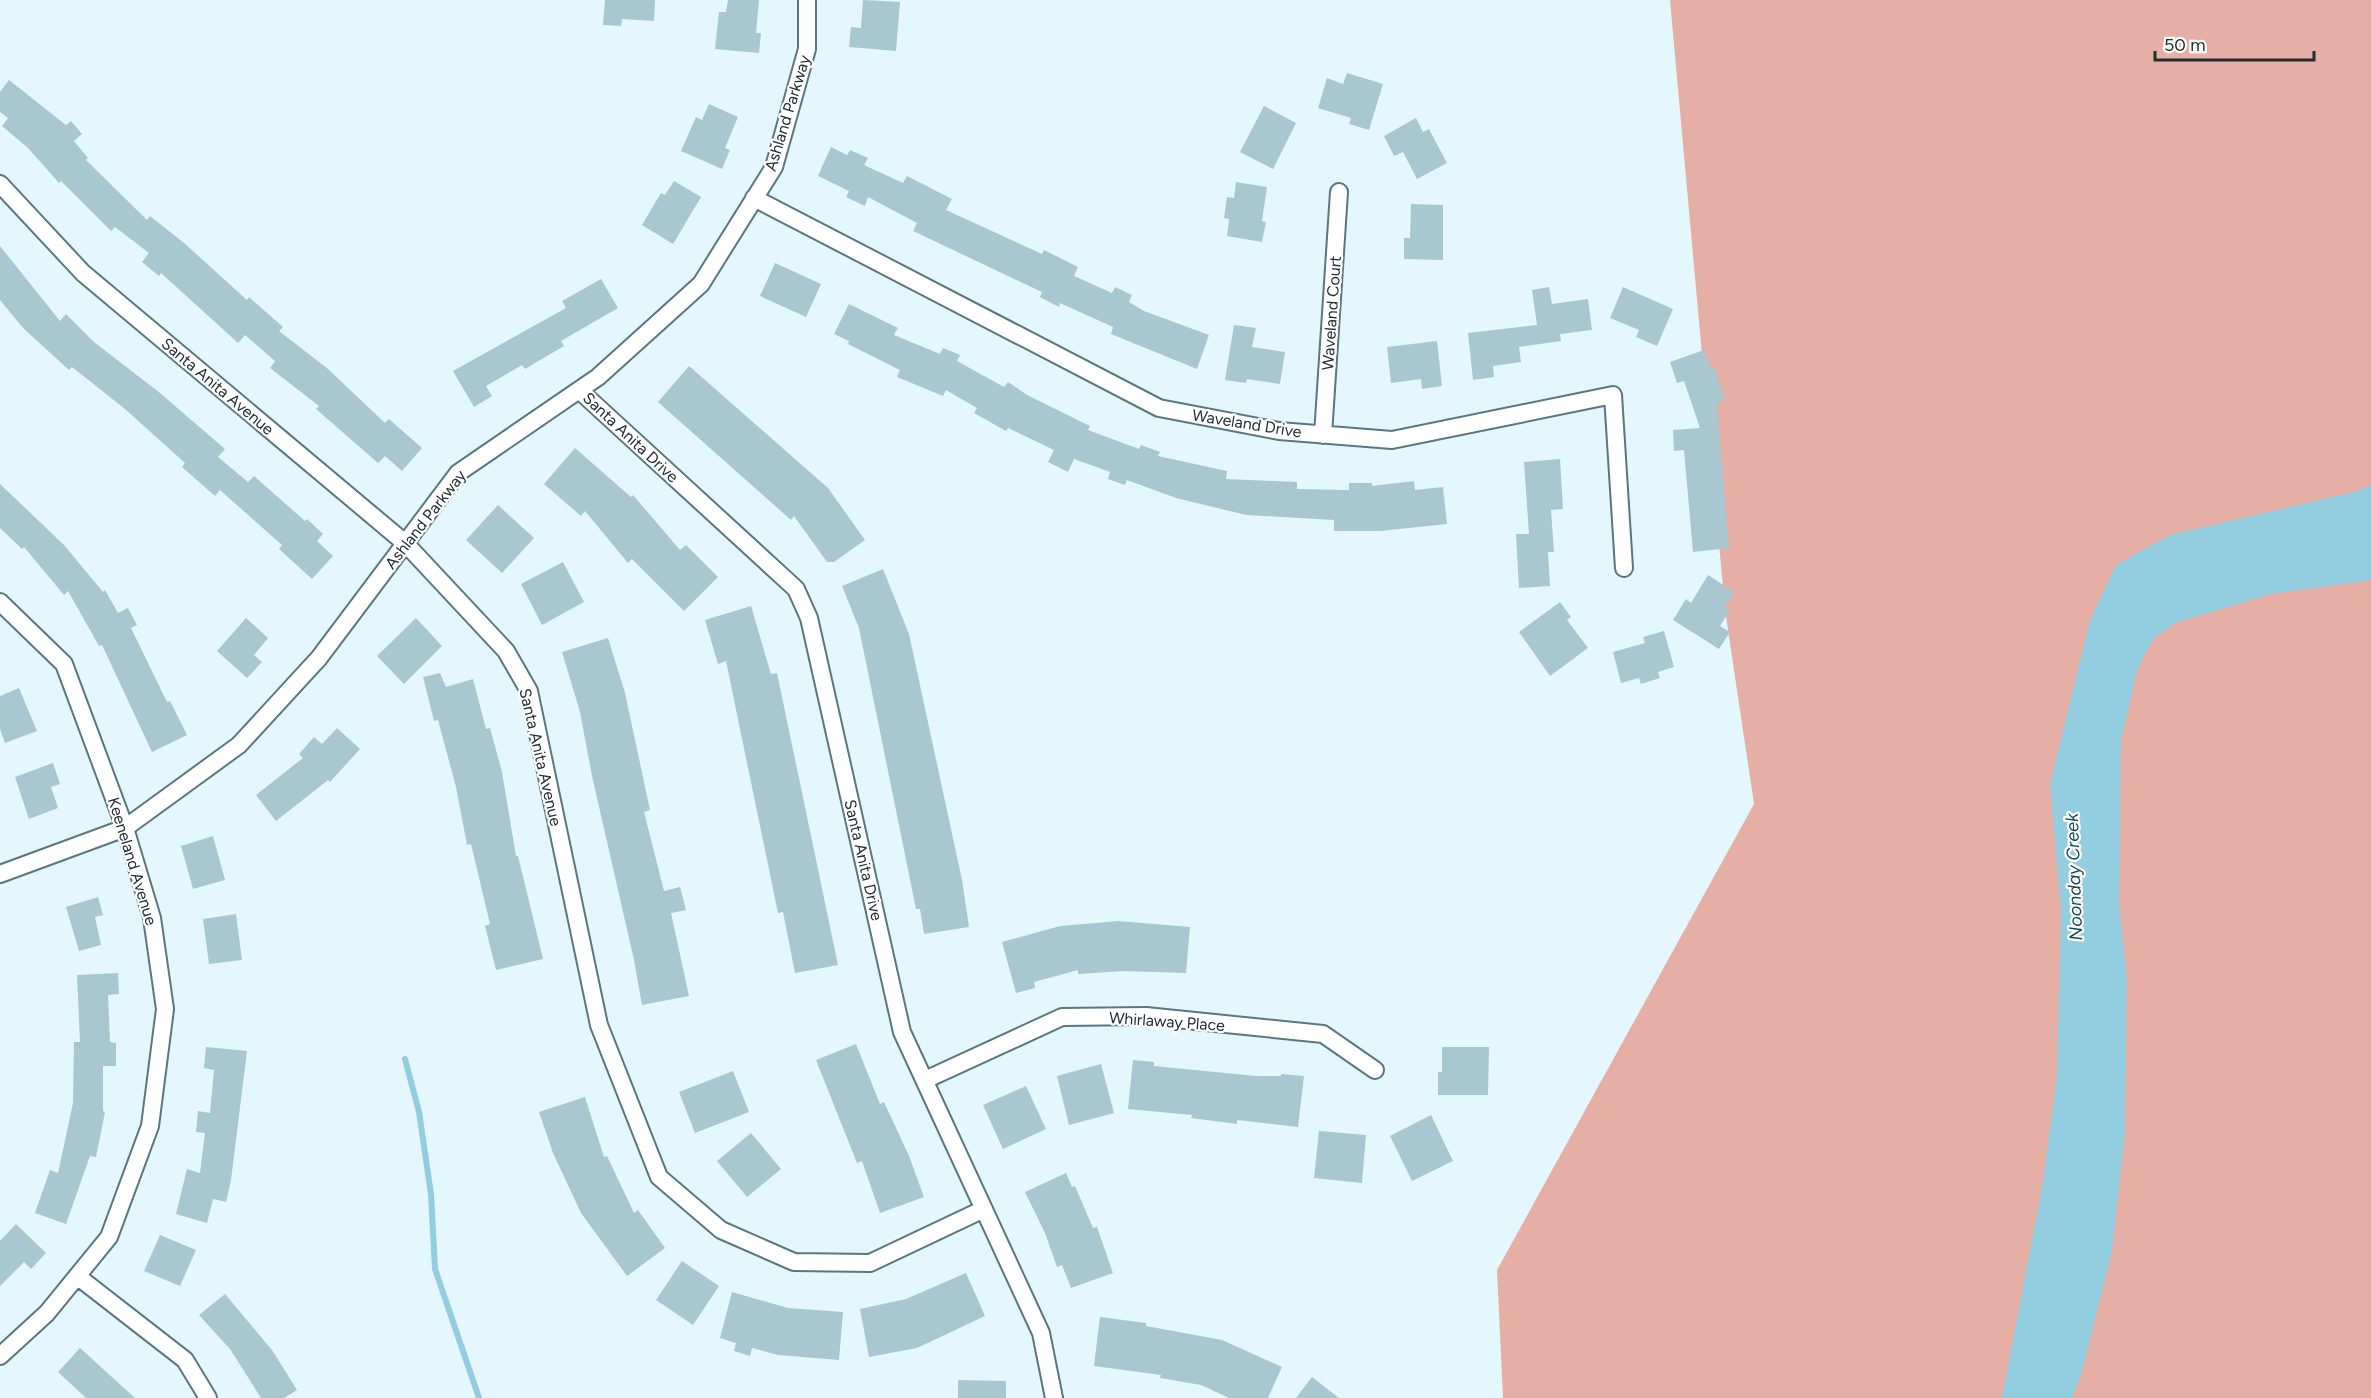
<svg xmlns="http://www.w3.org/2000/svg" width="2371" height="1398" font-family="Figtree,sans-serif">
<rect width="100%" height="100%" fill="#e4f7fe"/>
<path fill="#e5afa6" d="M1670,0h701v1398h-868l-6,-128 257,-466 -29,-194z"/>
<path fill="#93cee0" d="M2371,485v95l-100,14 -96,29 -22,16 -16,31 -16,71 -2,160 8,78 -2,154 -13,118 -31,124 -9,23h-70l41,-216 14,-107 4,-162 -11,-129 40,-164 26,-55 54,-30 188,-44z"/>
<g fill="none" stroke-linecap="round" stroke-linejoin="round">
<path stroke="#93cee0" stroke-width="6" d="M405,1059l14,53 12,82 4,75 44,129"/>
</g>
<path fill="#a8c7d1" d="M605,0h50l-1,21 -32,-2 -1,7 -18,-1z
M728,0h31l-3,33h5l-2,20 -44,-4 4,-37h7z
M863,0l37,2 -4,49 -47,-4 2,-20 10,1z
M1347,73l36,11 -14,46 -20,-6 2,-6 -33,-10 9,-30 16,6z
M9,80l57,45 5,-4 11,13 -8,7 14,17 -2,2 61,60 3,-4 34,27 63,57 2,-3 34,30 -4,4 49,38 57,54 4,-4 33,29 -20,23 -17,-15 -7,7 -62,-54 3,-3 -49,-38 5,-7 -30,-26 -7,8 -77,-70 -2,3 -17,-14 7,-9 -34,-26 -4,4 -50,-50 -2,2 -31,-35 -26,-22 6,-8 -8,-6v-20z
M709,104l29,13 -13,31 5,2 -8,19 -41,-18 15,-34 6,3z
M1264,106l32,17 -23,46 -33,-17z
M1416,118l7,14 6,-3 18,34 -30,16 -14,-27 -9,4 -10,-20z
M831,147l16,8 3,-5 18,8 -4,7 39,18 4,-7 45,23 -6,11 96,44 2,-4 34,17 -4,9 38,17 3,-6 17,8 -3,7 15,9 65,24 -12,34 -86,-35 2,-7 -53,-24 -1,4 -19,-10 2,-5 -129,-61 4,-8 -49,-26 -3,9 -19,-9 3,-6 -31,-15z
M674,181l27,16 -28,47 -31,-19 19,-32 4,2z
M1236,182l31,5 -5,34 4,1 -4,20 -35,-6 2,-17 -5,-1 3,-21 7,1z
M1411,204l32,1v55l-39,-1v-21h6z
M0,246l60,75 6,-7 28,28 66,51 65,56 -7,8 30,25 6,-6 51,45 2,-2 16,15 -6,7 16,15 -21,23 -33,-30 3,-4 -62,-55 -5,6 -33,-29 3,-4 -60,-54 -53,-42 -3,3 -46,-42 -23,-28z
M775,263l46,21 -15,33 -46,-21z
M601,279l17,29 -57,33 3,5 -39,23 -3,-4 -36,21 6,10 -18,11 -21,-36 113,-63 -4,-7z
M1549,287l3,17 36,-5 4,31 -32,4 1,7 -42,6 2,15 -28,4 1,11 -21,3 -5,-47 69,-8 -5,-35z
M1623,287l50,22 -16,37 -21,-9 3,-7 -29,-12z
M849,304l49,24 -4,7 46,19 3,-6 17,7 -3,6 47,26 4,-5 19,13 63,31 -2,4 51,19 2,-4 19,7 -2,4 69,15 -1,8 71,3v7l52,1v-7h23v3l42,-5 1,9 28,-3 4,37 -67,7h-46v-11l-88,-5 -70,-17 -49,-18 -2,5 -17,-6 2,-7 -36,-13 -6,13 -20,-10 6,-12 -46,-22 -2,3 -32,-18 3,-5 -31,-18 -3,6 -46,-19 3,-7 -52,-26 1,-3 -15,-7z
M1234,325l22,3 -4,19 33,5 -5,32 -33,-5 -1,4 -21,-3z
M1437,341l5,45 -20,3 -1,-10 -30,4 -4,-36z
M1704,350l7,17 3,-1 11,34 -8,3 12,145 -36,4 -9,-102 -10,1 -1,-21 27,-2 -16,-47 -7,2 -7,-21z
M689,366l139,122 37,52 -31,22h-7l-33,-46 -3,4 -133,-118z
M575,448l56,49 2,-2 47,55 6,-5 32,32 -34,34 -52,-52 -4,4 -43,-52 -4,5 -37,-32z
M1560,459l3,50 -12,1 3,42h-6l2,34 -31,2 -3,-54h13l-5,-72z
M0,484l64,61 39,47 2,-2 13,23 10,-5 9,17 -6,3 36,74 3,-1 17,34 -35,17 -50,-107 -3,1 -31,-55 -4,4 -40,-48 -2,2 -22,-21z
M498,505l36,33 -32,35 -36,-33z
M563,562l21,40 -42,23 -21,-41z
M883,569l26,65 53,246 7,47 -45,7 -4,-25h-4l-57,-281 -17,-42z
M1708,575l26,17 -9,15 5,3 -10,16 10,6 -11,17 -46,-29 13,-21 5,4z
M1560,602l11,15 -4,3 21,28 -38,28 -31,-44z
M751,606l20,68 6,-1 61,292 -43,8 -12,-61 -5,1 -52,-252 -8,3 -13,-44z
M246,618l22,20 -14,17 8,7 -15,16 -30,-27z
M416,618l26,28 -38,38 -27,-28z
M1664,631l10,36 -16,5 2,6 -19,6 -2,-6 -18,5 -8,-31 32,-9 -2,-6z
M608,638l17,55 25,117 -6,2 20,79 16,-4 6,23 -15,3 18,83 -47,9 -8,-45 -42,-184 -12,-64 -18,-60z
M440,673l6,14 27,-8 13,50 4,-1 12,44 14,84h2l25,103 -47,11 -11,-44 5,-2 -19,-80 -4,1 -11,-58 -18,-67 -4,1 -11,-44z
M19,688l18,43 -32,12 -5,-14v-33z
M337,728l23,21 -30,33 -2,-2 -52,41 -20,-26 47,-37 -4,-4 15,-17 8,7z
M53,763l7,21 -9,3 7,21 -29,11 -14,-42z
M213,836l12,44 -32,9 -12,-43z
M98,897l5,18 -8,2 6,28 -22,6 -13,-44z
M236,914l6,46 -33,4 -6,-45z
M1118,921l72,6 -4,46 -62,-2 -46,3v-4l-44,12 1,6 -19,5 -14,-51 58,-16z
M118,973l1,21 -11,1 2,47 6,1v23h-13v45l2,1 -9,45 -6,-1 -24,68 -31,-11 15,-43 8,3 15,-70 1,-61h6l-3,-67z
M856,1044l24,60 4,-2 25,54 15,41 -44,16 -18,-52 -5,2 -41,-103z
M206,1047l41,4 -16,129 -5,22 -13,-3 -6,24 -31,-9 11,-45 13,4 5,-40 -9,-1 2,-21 12,2 4,-43 -10,-2z
M1442,1047h47l-1,48h-50v-23h4z
M1133,1060l21,2v4l102,10h25v-2l23,2 -6,51 -61,-7v4l-46,-6 1,-3 -64,-6z
M1101,1064l13,49 -45,12 -12,-49z
M733,1071l16,41 -54,21 -16,-41z
M1026,1086l20,43 -43,20 -20,-44z
M585,1097l19,60 3,-1 27,57 4,-3 27,38 -38,28 -46,-63 -28,-60 -14,-41z
M1431,1115l22,46 -41,20 -22,-45z
M1319,1131l47,4 -4,48 -48,-5z
M751,1133l30,36 -34,28 -30,-36z
M1066,1173l6,14 3,-1 18,42 4,-1 16,46 -42,15 -9,-23 -5,2 -12,-34 -20,-41z
M16,1224l30,29 -15,16 -7,-7 -24,24v-45z
M160,1235l36,15 -16,36 -36,-15z
M682,1261l37,25 -26,39 -37,-25z
M966,1273l19,43 -68,32 -48,9 -9,-48 46,-10z
M732,1292l56,16 55,4 -4,48 -61,-5 -26,-7 -2,8 -16,-5 2,-8 -16,-5z
M225,1294l47,56 25,40 -13,8h-23l-31,-49 -31,-34z
M1100,1317l46,6v3l76,14 60,27 -14,31h-39l-28,-13 -41,-7 1,-3 -67,-9z
M80,1348l55,50h-49l-28,-26z
M1312,1377l27,21h-43z
M958,1380l48,1v17h-48z"/>
<g fill="none" stroke-linecap="round" stroke-linejoin="round">
<defs>
<path id="minor" d="M0,184l83,89 322,270 101,108 23,40 70,334 60,152 62,53 73,32 76,1 114,-54
M754,198l405,210 120,23 113,9 221,-45 11,173
M579,390l217,199 13,29 93,414 139,301 13,65
M1323,435l16,-243
M0,602l64,62 61,164 27,90 13,91 -15,117 -41,111 -62,76 -47,43
M0,874l125,-46 114,-83 80,-87 139,-185 140,-96 103,-93 73,-117 33,-118v-49
M925,1080l137,-63 84,-1 177,18 52,36
M77,1276l108,84 23,38"/>
</defs>
<use href="#minor" stroke="#5a7780" stroke-width="20"/>
<use href="#minor" stroke="#fff" stroke-width="16"/>
</g>
<g text-anchor="middle" stroke-width="4.5" stroke-linejoin="round" paint-order="stroke">
<g font-size="16" fill="#222e32" stroke="#fff">
<text transform="translate(787 113) rotate(-73)" y="6">Ashland Parkway</text>
<text transform="translate(1331 313) rotate(-86)" y="6">Waveland Court</text>
<text transform="translate(218 386) rotate(40)" y="6">Santa Anita Avenue</text>
<text transform="translate(1247 423) rotate(9)" y="6">Waveland Drive</text>
<text transform="translate(631 437) rotate(43)" y="6">Santa Anita Drive</text>
<text transform="translate(425 519) rotate(-52)" y="6">Ashland Parkway</text>
<text transform="translate(541 757) rotate(77)" y="6">Santa Anita Avenue</text>
<text transform="translate(864 860) rotate(77)" y="6">Santa Anita Drive</text>
<text transform="translate(133 861) rotate(73)" y="6">Keeneland Avenue</text>
<text transform="translate(1167 1021) rotate(4)" y="6">Whirlaway Place</text>
</g>
<g font-size="18" font-style="italic" fill="#164956" stroke="#fff">
<text transform="translate(2074 877) rotate(-92)" y="6">Noonday Creek</text>
</g>
</g>
<path d="M2155 51v9h159v-9" fill="none" stroke="#222e32" stroke-width="3"/>
<text x="2164" y="51" font-size="18" fill="#222e32" stroke="#ffffff" stroke-width="4.5" paint-order="stroke">50 m</text>
</svg>
